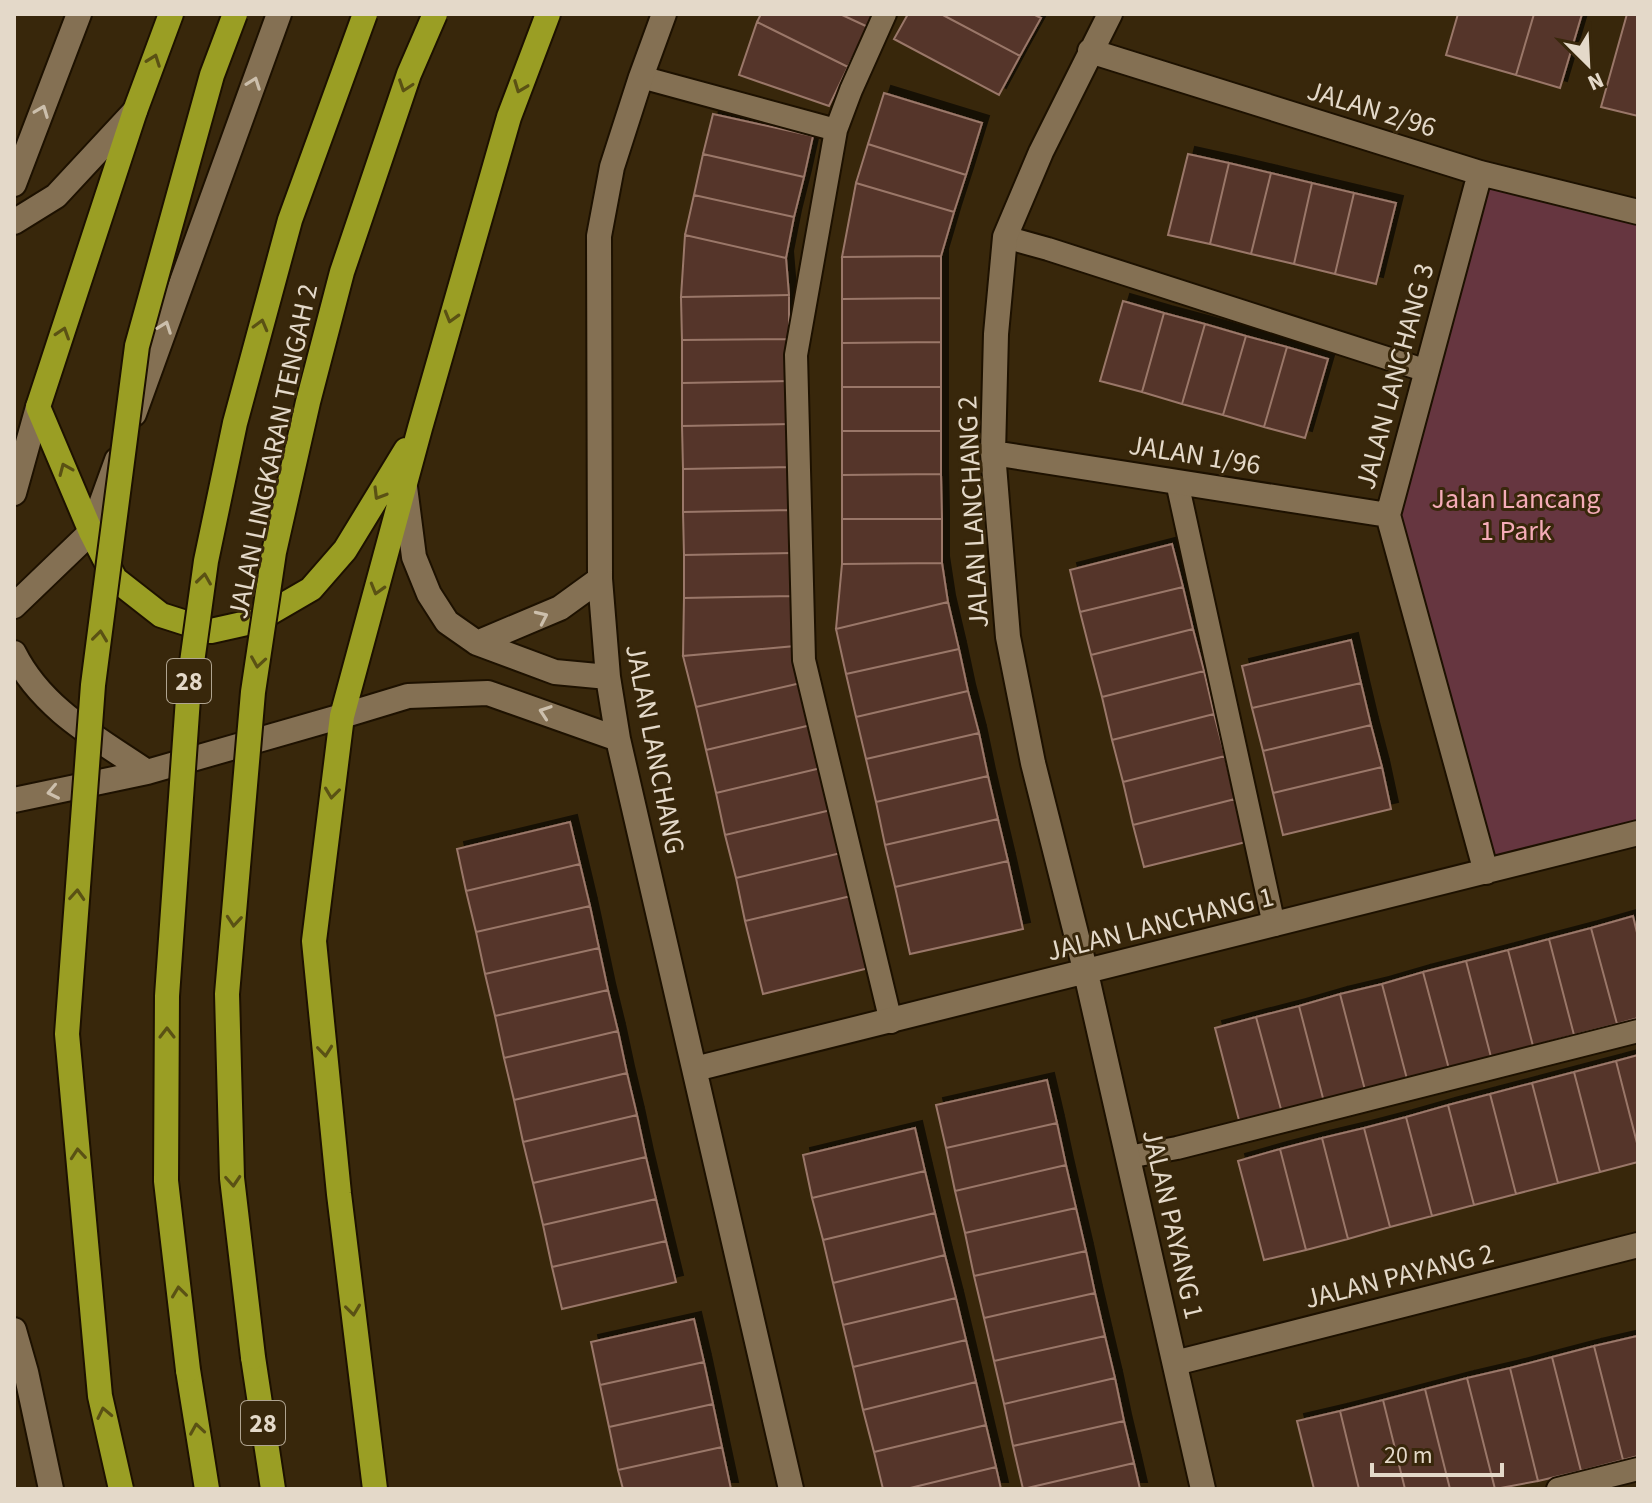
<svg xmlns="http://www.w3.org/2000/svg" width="1652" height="1503" font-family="'Source Sans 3',sans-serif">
<defs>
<filter id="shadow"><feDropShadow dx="7" dy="-7" stdDeviation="0" flood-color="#0009"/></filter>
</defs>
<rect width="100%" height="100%" fill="#38270b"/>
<path fill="#663640" d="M1480,173l158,39v621l-152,39 -98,-357z"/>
<path fill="#543529" stroke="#9a7769" stroke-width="2" filter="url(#shadow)" d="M761,14h79l28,13 -20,40 -91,-45z
M840,14h34l-6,13z
M908,14h33l79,42 -21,39 -105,-56z
M941,14h92l8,4 -21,38z
M1458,14h76l-18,61 -70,-20z
M1534,14h48l-22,74 -44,-13z
M1627,14h11v102l-37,-9z
M757,22l91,45 -19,39 -90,-31z
M884,93l98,30 -16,52 -98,-31z
M713,114l100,22 -9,41 -101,-23z
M868,144l98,31 -12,37 -98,-29z
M703,154l101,23 -10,40 -100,-22z
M1188,154l41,9 -19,81 -42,-9z
M1229,163l42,10 -20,81 -41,-10z
M1271,173l41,10 -18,81 -43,-10z
M856,183l98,29 -13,44 -99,1z
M1312,183l42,10 -19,81 -41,-10z
M1354,193l42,10 -20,81 -41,-10z
M694,195l100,22 -8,41 -101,-23z
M685,235l101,23 3,37 -108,2z
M941,256v42l-99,1v-42z
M789,295v44l-107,1 -1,-43z
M941,298v44l-99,1v-44z
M1123,301l41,12 -22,79 -42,-11z
M1164,313l41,11 -23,80 -40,-12z
M1205,324l41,12 -23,79 -41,-11z
M1246,336l41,11 -23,80 -41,-12z
M789,339l1,42 -108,2v-43z
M941,342v45h-99v-44z
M1287,347l41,12 -23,79 -41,-11z
M790,381l1,43 -109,2v-43z
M842,387h99v44h-99z
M791,424v43l-108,2 -1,-43z
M842,431h99v43l-99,1z
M791,467v43l-108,2v-43z
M941,474l1,45h-100v-44z
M791,510l1,43 -108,2 -1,-43z
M842,519h100v44l-100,1z
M1172,544l11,43 -103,25 -10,-42z
M792,553v43l-108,2v-43z
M942,563l6,39 -112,27 6,-65z
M1183,587l10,42 -102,26 -11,-43z
M792,596l3,50 -112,10 1,-58z
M948,602l11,47 -113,25 -10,-45z
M1193,629l11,42 -102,26 -11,-42z
M1351,640l10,43 -109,25 -10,-42z
M795,646l6,37 -105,24 -13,-51z
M959,649l9,42 -112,26 -10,-43z
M1204,671l10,43 -102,26 -10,-43z
M801,683l10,42 -105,25 -10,-43z
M1361,683l10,42 -108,26 -11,-43z
M968,691l11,42 -113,26 -10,-42z
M1214,714l11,42 -102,26 -11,-42z
M811,725l10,43 -105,25 -10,-43z
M1371,725l11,42 -109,26 -10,-42z
M979,733l9,43 -112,26 -10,-43z
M1225,756l10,43 -102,26 -10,-43z
M1382,767l9,42 -108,26 -10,-42z
M821,768l10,42 -106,25 -9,-42z
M988,776l10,43 -113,26 -9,-43z
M1235,799l11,43 -102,25 -11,-42z
M831,810l10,43 -105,25 -11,-43z
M998,819l10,42 -113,26 -10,-42z
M570,822l10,42 -114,27 -9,-42z
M841,853l10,43 -106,25 -9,-43z
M1008,861l15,68 -113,25 -15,-67z
M580,864l10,42 -114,26 -10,-41z
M851,896l18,72 -106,26 -18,-73z
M590,906l9,42 -114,26 -9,-42z
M1633,916l5,21v81l-21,6 -26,-96z
M1591,928l26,96 -43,11 -25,-96z
M1549,939l25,96 -41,11 -25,-96z
M599,948l9,42 -113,26 -10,-42z
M1508,950l25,96 -42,11 -25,-96z
M1466,961l25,96 -42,12 -26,-97z
M1423,972l26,97 -42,10 -25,-95z
M1382,984l25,95 -42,11 -25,-96z
M608,990l10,41 -114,27 -9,-42z
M1340,994l25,96 -41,12 -25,-96z
M1299,1006l25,96 -42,11 -26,-96z
M1256,1017l26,96 -42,11 -25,-96z
M618,1031l9,42 -113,27 -10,-42z
M1638,1055v92l-22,-86z
M1616,1061l22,86v15l-38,10 -26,-100z
M1574,1072l26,100 -42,11 -26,-100z
M627,1073l10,42 -114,27 -9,-42z
M1047,1080l10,43 -111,25 -10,-43z
M1532,1083l26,100 -42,11 -26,-100z
M1490,1094l26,100 -42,11 -26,-100z
M1448,1105l26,100 -42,11 -26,-99z
M637,1115l9,42 -113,26 -10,-41z
M1406,1117l26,99 -42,11 -26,-99z
M1057,1123l9,42 -111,26 -9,-43z
M915,1128l10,43 -113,27 -9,-43z
M1364,1128l26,99 -42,12 -26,-101z
M1322,1138l26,101 -42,11 -26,-101z
M1280,1149l26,101 -42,10 -26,-99z
M646,1157l10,42 -113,26 -10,-42z
M1066,1165l10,43 -111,25 -10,-42z
M925,1171l10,42 -112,27 -11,-42z
M656,1199l10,42 -114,26 -9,-42z
M1076,1208l10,43 -112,25 -9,-43z
M935,1213l10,42 -112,28 -10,-43z
M666,1241l10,41 -114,27 -10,-42z
M1086,1251l9,42 -111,25 -10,-42z
M945,1255l11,43 -113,27 -10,-42z
M1095,1293l10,43 -111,25 -10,-43z
M956,1298l10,42 -113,27 -10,-42z
M694,1319l10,43 -104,23 -9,-43z
M1105,1336l10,42 -111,26 -10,-43z
M1637,1336l1,120 -15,4 -29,-114z
M966,1340l10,42 -113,28 -10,-43z
M1594,1346l29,114 -42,11 -29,-114z
M1552,1357l29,114 -43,10 -28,-113z
M704,1362l9,42 -104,23 -9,-42z
M1510,1368l28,113 -43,8 -28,-111z
M1115,1378l9,43 -111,25 -9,-42z
M1467,1378l28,111h-45l-25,-100z
M976,1382l10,43 -112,27 -11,-42z
M1425,1389l25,100h-45l-22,-89z
M1383,1400l22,89h-46l-19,-78z
M713,1404l9,43 -104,23 -9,-43z
M1340,1411l19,78h-45l-17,-68z
M1124,1421l10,42 -111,26 -10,-43z
M986,1425l10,42 -90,22h-23l-9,-37z
M722,1447l9,42h-108l-5,-19z
M1134,1463l6,26h-117z
M996,1467l5,22h-95z"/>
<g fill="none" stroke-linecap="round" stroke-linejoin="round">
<defs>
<path id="lane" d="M885,14l-34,76 -15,40 -40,225 8,305 87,362
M641,77l195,53
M1005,237l43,12 379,122
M1177,482l97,443
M1128,1157l49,-9 461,-117
M1558,1489l80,-20"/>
<path id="street" d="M664,14l-23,63 -29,90 -13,69 1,343 8,98 10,62 173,750
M1110,14l-69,138 -36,85 -9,97 -3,119 15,184 25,126 53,210 117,516
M1090,51l390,122 158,39
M1480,173l-92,342 98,357
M14,184l65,-170
M14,222l42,-26 79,-85
M993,453l395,62
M405,487l9,70 15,37 18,28 30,21 78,29 53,5
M477,643l83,-35 40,-29
M342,716l66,-20 80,-3 130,46
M695,1069l943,-236
M14,1330l12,42 25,117
M1175,1363l463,-118"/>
<path id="secondary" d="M134,414l145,-400
M14,493l24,-86
M14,606l77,-74 26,-72
M14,653c28,56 83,85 133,119
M14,800l133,-28 195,-56"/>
<path id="highway" d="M171,14l-36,97 -97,296 53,125 24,47 46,36 50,16 45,-10 55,-32 34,-39 61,-100
M253,1357l20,132
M188,1370l19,119
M375,1489l-36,-295 -25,-253 28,-225 78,-288 89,-311 39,-103"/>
</defs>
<use href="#lane" stroke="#1d1100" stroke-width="26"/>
<use href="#street" stroke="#1d1100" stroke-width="28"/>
<use href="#secondary" stroke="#1d1100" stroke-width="28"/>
<use href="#highway" stroke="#1d1100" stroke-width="28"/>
<use href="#lane" stroke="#847053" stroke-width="22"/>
<use href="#street" stroke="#847053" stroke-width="24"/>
<use href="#secondary" stroke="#847053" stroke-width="24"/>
<use href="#highway" stroke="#9a9e24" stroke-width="24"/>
<defs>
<path id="highway-bridge" d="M253,1357l-21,-179 -5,-184 26,-302 21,-140 34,-150 34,-130 67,-198 26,-60
M188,1370l-22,-189 1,-185 22,-312 17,-123 29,-138 55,-203 75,-206
M121,1489l-21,-93 -33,-362 26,-349 44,-339 75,-271 23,-61"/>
</defs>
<use href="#highway-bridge" stroke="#1d1100" stroke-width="28" stroke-linecap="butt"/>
<use href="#highway-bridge" stroke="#9a9e24" stroke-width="24"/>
</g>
<defs><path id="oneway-chevron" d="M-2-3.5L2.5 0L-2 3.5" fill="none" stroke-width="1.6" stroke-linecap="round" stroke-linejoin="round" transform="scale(2)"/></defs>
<g stroke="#5a5114">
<use href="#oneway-chevron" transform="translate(154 60) rotate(-70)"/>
<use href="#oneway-chevron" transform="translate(405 86) rotate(109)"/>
<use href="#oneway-chevron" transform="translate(520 87) rotate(111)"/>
<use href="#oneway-chevron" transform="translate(451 317) rotate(106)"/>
<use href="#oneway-chevron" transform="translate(261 325) rotate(-75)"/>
<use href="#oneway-chevron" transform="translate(63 333) rotate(-72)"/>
<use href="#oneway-chevron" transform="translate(65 469) rotate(-113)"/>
<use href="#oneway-chevron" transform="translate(379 494) rotate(121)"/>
<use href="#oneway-chevron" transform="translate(204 579) rotate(-82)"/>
<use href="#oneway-chevron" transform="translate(377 589) rotate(106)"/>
<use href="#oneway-chevron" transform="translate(100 636) rotate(-83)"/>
<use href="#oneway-chevron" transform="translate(258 662) rotate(99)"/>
<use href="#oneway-chevron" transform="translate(332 793) rotate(97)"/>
<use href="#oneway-chevron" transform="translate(77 895) rotate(-86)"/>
<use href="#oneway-chevron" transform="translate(234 921) rotate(95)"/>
<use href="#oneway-chevron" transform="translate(167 1033) rotate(-90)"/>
<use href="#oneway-chevron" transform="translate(325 1051) rotate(84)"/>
<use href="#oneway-chevron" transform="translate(78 1154) rotate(-95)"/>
<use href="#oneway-chevron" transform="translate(233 1181) rotate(86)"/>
<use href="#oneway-chevron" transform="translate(179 1292) rotate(-97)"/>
<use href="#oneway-chevron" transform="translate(353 1310) rotate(83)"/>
<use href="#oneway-chevron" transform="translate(104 1413) rotate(-102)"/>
<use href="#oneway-chevron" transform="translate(197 1429) rotate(-99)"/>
</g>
<g stroke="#ccbfac">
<use href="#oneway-chevron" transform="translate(254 83) rotate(-70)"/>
<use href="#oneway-chevron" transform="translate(42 111) rotate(-69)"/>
<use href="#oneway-chevron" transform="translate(165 327) rotate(-70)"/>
<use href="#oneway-chevron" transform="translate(542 617) rotate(-25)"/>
<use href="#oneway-chevron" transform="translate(545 712) rotate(-161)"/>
<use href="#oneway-chevron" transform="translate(53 792) rotate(168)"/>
</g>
<g text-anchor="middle" stroke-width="6" stroke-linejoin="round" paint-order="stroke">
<g fill="#38270b" stroke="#b0a490" stroke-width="2">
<rect x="167" y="659" width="44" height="44" rx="6"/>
<rect x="241" y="1401" width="44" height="44" rx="6"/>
</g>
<g font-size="26" font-weight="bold" fill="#e4d9c9">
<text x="189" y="690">28</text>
<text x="263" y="1432">28</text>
</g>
<g font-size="28" fill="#e4d9c9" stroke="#38270b">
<text transform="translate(1372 108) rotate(17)" y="10">JALAN 2/96</text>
<text transform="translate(1394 376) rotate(-75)" y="10">JALAN LANCHANG 3</text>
<text transform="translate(272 451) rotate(-78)" y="10">JALAN LINGKARAN TENGAH 2</text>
<text transform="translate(1195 454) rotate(9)" y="10">JALAN 1/96</text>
<text transform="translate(972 512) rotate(-93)" y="10">JALAN LANCHANG 2</text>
<text transform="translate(656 749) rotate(79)" y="10">JALAN LANCHANG</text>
<text transform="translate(1160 923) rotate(-14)" y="10">JALAN LANCHANG 1</text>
<text transform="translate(1174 1224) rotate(77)" y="10">JALAN PAYANG 1</text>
<text transform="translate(1399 1275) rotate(-14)" y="10">JALAN PAYANG 2</text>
</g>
<g font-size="28" fill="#f5acb8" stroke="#38270b">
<text x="1516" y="508">Jalan Lancang<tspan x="1516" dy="32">1 Park</tspan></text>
</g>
</g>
<rect width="1652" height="1503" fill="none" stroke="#e4d9c9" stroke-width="32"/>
<g transform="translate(1588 64) rotate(156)" stroke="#38270b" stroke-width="6" paint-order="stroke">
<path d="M0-6L14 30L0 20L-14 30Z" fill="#e4d9c9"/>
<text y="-12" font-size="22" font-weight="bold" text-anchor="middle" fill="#e4d9c9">N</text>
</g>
<path d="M1372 1463v12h130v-12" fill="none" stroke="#e4d9c9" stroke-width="4"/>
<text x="1384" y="1463" font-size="24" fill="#e4d9c9" stroke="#38270b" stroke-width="6" paint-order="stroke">20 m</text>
</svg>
